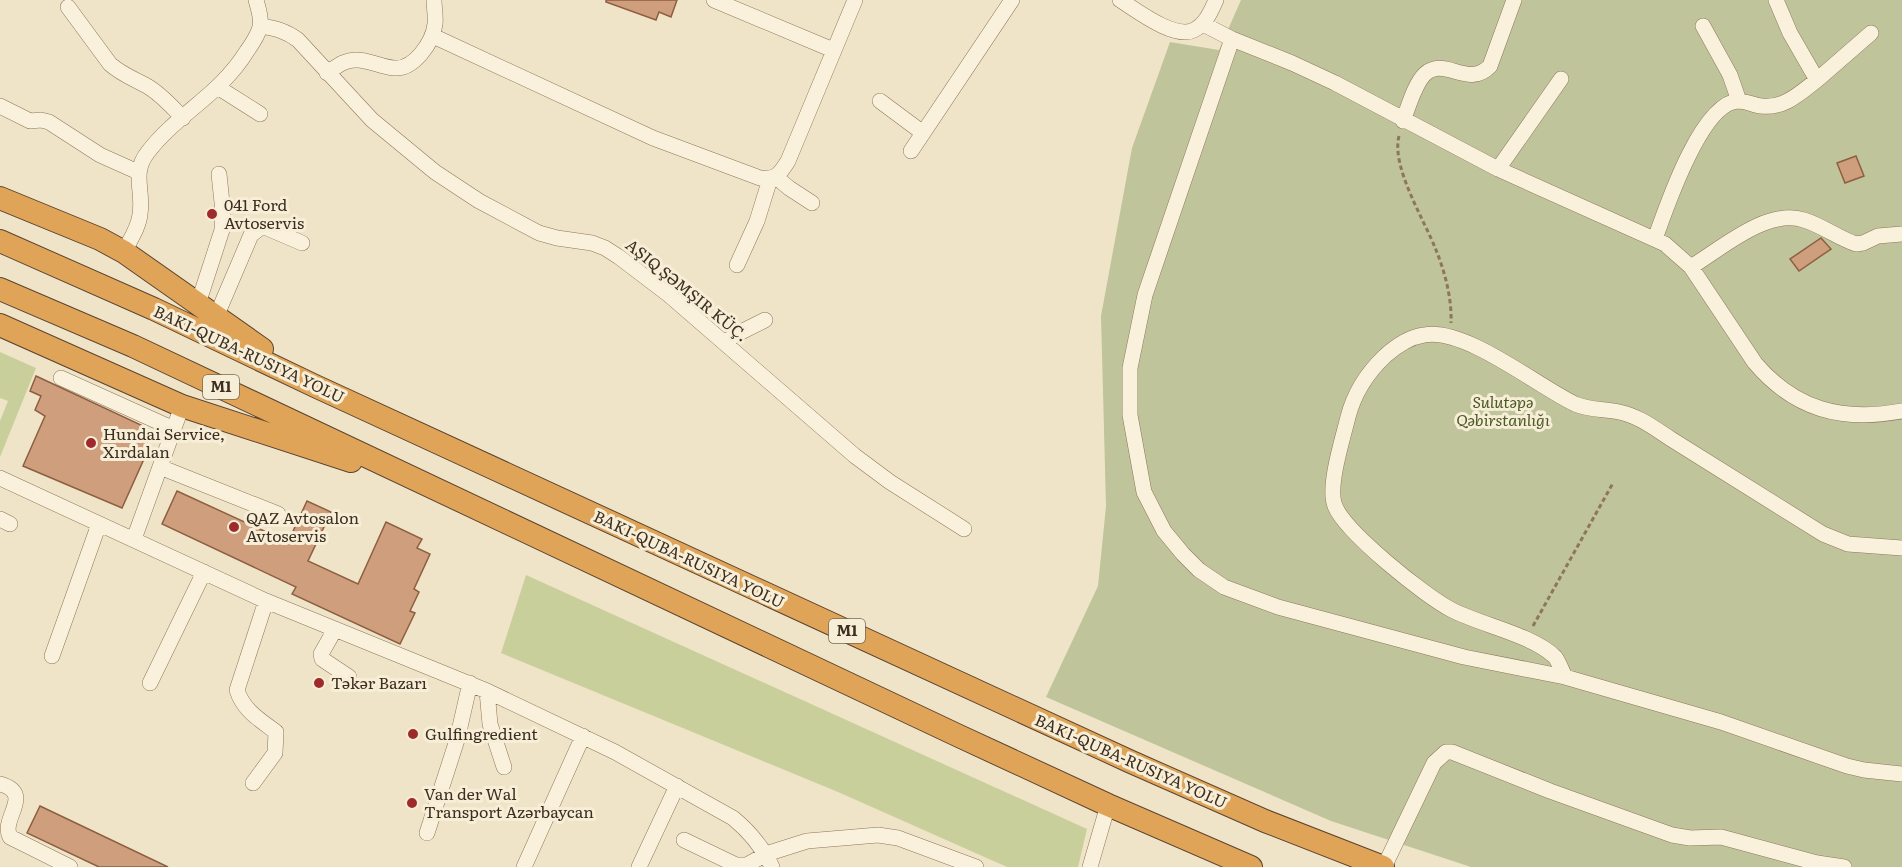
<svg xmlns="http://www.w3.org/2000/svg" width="1902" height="867" font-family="Literata,serif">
<rect width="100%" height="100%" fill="#f0e4c8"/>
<path fill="#c9cf9b" d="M0,352l36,16 -36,89v-36l8,-20 -8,-3z
M526,575l561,254 -9,38h-71l-169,-75 -337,-139z"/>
<path fill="#bfc49a" d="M1241,0h661v867h-431l-140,-46 -285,-124 52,-111 8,-80 -5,-190 31,-168 38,-106 49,8z"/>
<path fill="#cf9f7d" stroke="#8d5f41" stroke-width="1.5" d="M606,0h71l-6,17 -12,-5 -3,8 -50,-18z
M1856,156l8,20 -19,7 -8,-20z
M1821,238l10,11 -32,22 -9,-12z
M36,376l105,49 6,11 1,14 -26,58 -99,-42 22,-50 -10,-6 6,-14 -11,-5z
M177,491l111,51 19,-41 24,11 -23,49 50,23 28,-62 36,17 -5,9 13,6 -16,35 5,3 -9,19 5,2 -15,31 -108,-50 4,-7 -134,-63z
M40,806l128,61h-69l-72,-34z"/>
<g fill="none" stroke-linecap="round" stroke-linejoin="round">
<defs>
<path id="minor" d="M714,0l119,50
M1120,0c16,10 55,40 74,30 12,-6 17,-19 22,-30
M68,7l42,57c11,10 24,15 37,22 14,8 25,21 36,32
M1203,24l29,15 60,24 43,20 163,86 167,75 26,23 64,96c40,47 87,59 147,48
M260,26c15,2 26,5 38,14l74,80 63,52 44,29 60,32 18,5 35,5 13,5 14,9 50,38 186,161 35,26 74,47
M1703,26l27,49 9,26
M433,36l220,102 107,40c16,2 20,-4 28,-17l67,-161
M1232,39l-87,256 -15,73v47l14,77 20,39 19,23 16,16 25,17 54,20 186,50 101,20 156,45 126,44 17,4 38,4
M327,73c9,-6 18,-14 30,-13 12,0 24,7 37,8 20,2 39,-26 41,-44 1,-8 -1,-16 -1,-24
M1817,80l54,-47
M219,88l41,26
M880,101l43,32
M0,106l30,15 11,-1 8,2 51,33 38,17
M1403,121c5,-13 12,-38 22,-47 20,-18 43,15 65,-8l24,-66
M911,151l101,-151
M1498,169l63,-90
M776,177l13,11 23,15
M1655,239c11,-31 46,-136 83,-138 7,0 16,4 23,5 23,3 39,-13 56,-26l-27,-47 -14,-33
M124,252c6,-12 15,-25 16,-38 4,-23 -9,-41 8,-62 29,-38 72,-57 99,-101 5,-7 11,-16 13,-24 2,-9 -2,-19 -4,-27
M737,265l20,-44 13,-42
M1691,267c31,-19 76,-59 113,-47 19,6 34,18 52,24l7,-1 15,-7 24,-2
M198,304l24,-74 1,-18 -4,-38
M216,317l35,-82 9,-7h7l35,15
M725,343l10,-8 30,-15
M61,378l113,51
M160,467l118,47
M0,478l266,123 221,90 128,61 118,66c17,14 30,30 39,49
M0,519l10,5
M134,539l48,-133
M334,631l-13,23 1,5 27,18
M52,656l47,-132
M1565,677c-3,-6 -6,-15 -10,-20 -22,-22 -74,-32 -103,-47 -26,-13 -107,-78 -117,-104 -8,-19 8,-68 13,-89 6,-23 20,-45 37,-61 10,-9 25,-19 39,-21 41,-8 113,51 151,69 14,6 29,5 44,8 20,4 35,16 52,27l152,95 25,10 54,4
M150,683l54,-111
M487,691l3,33 14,43
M253,783l22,-30 1,-21c-16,-12 -33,-22 -39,-42l29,-89
M0,784c35,10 0,34 10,53l60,30
M427,833l30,-93 13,-57
M684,840l52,25h11l19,-11 41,-13 71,-6 20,3 78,29
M524,867l59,-131
M639,867l38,-81
M1090,867l18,-62
M1384,867l50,-104 12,-11h6l98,39 122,44 18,3 31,-1 96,26 27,4"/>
<path id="highway" d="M0,198l100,41 24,13 138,97
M0,241l154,68 161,77 814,375 136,60 118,46
M0,289l133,57 826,390 149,69 143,62
M0,325l182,81 169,55"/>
</defs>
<use href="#minor" stroke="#8d765c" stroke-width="16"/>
<use href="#highway" stroke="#5b4430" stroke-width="24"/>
<path stroke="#8d765c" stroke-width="3" stroke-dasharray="4.5 3" stroke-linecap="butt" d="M1399,136c-8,31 25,83 37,114 9,22 16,49 15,73
M1533,626l80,-143"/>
<use href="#minor" stroke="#faf1dc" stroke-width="15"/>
<use href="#highway" stroke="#e0a458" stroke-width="22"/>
</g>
<g fill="#9e2a2b" stroke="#f7eed8" stroke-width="2">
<circle cx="212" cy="214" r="6"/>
<circle cx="91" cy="443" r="6"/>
<circle cx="234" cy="527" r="6"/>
<circle cx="319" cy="683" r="6"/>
<circle cx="413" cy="734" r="6"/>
<circle cx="412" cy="803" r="6"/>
</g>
<g text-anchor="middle" stroke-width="6" stroke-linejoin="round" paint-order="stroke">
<g fill="#f7eed8" stroke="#756857" stroke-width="1.5">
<rect x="203" y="375" width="36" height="24" rx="4.5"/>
<rect x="829" y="619" width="36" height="24" rx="4.5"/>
</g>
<g font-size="15" font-weight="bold" fill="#3d2e20">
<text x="221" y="392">M1</text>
<text x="847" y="636">M1</text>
</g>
<g font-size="16" fill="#3d2e20" stroke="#f7eed8" text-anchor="start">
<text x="224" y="211">041 Ford<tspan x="224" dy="18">Avtoservis</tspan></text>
<text x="103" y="440">Hundai Service,<tspan x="103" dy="18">Xırdalan</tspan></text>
<text x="246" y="524">QAZ Avtosalon<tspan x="246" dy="18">Avtoservis</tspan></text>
<text x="331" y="689">Təkər Bazarı</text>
<text x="425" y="740">Gulfingredient</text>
<text x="424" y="800">Van der Wal<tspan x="424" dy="18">Transport Azərbaycan</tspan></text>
</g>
<g font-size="16" fill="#3d2e20" stroke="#f7eed8">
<text transform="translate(687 290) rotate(39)" y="6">AŞIQ ŞƏMŞIR KÜÇ.</text>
<text transform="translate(249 354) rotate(25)" y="6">BAKI-QUBA-RUSIYA YOLU</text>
<text transform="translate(689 559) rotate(25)" y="6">BAKI-QUBA-RUSIYA YOLU</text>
<text transform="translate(1131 761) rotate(24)" y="6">BAKI-QUBA-RUSIYA YOLU</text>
</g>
<g font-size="16" font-style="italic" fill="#4d5a26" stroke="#f7eed8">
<text x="1503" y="408">Sulutəpə<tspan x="1503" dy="18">Qəbirstanlığı</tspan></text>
</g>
</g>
</svg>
